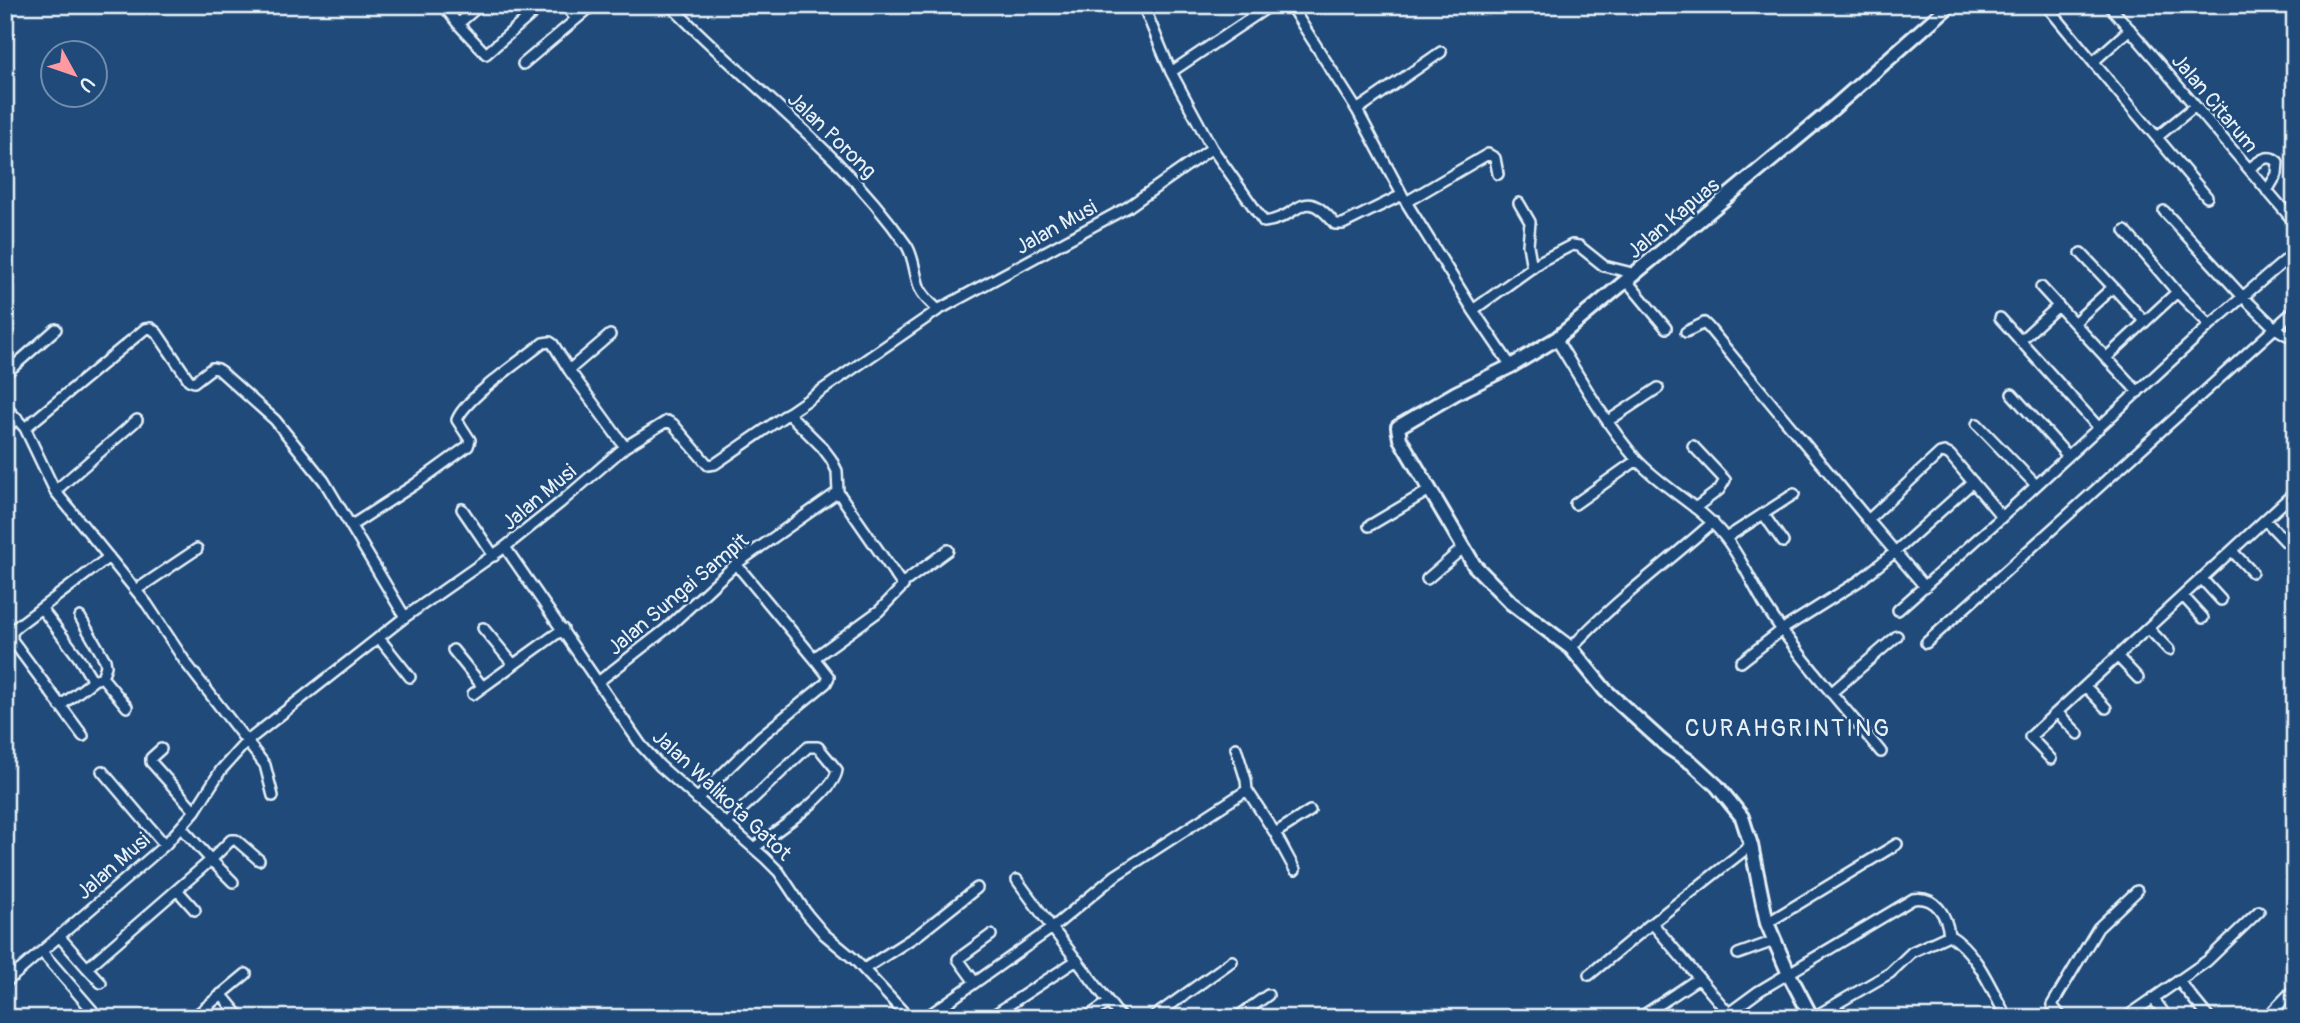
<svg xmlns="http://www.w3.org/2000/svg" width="2300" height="1023" font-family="Pangolin,sans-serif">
<rect width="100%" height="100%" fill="#1f4a7a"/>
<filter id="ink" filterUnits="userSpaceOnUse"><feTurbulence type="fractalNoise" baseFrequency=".0143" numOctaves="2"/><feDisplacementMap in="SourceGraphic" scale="14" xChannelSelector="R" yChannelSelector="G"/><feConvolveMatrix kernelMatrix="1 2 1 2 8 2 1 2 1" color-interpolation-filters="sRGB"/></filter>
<g filter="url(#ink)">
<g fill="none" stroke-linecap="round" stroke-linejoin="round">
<defs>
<path id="minor" d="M443,5l15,19
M480,5l-22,19 28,30 56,-49
M565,5l11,14
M670,5c80,82 171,146 237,241 7,12 7,24 11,37 2,11 13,20 20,27
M1143,5l28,67 41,76
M1290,5l67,105 49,92 67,108 38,56
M2046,5l47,57
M2109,5l186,218
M5,8l4,-3
M2130,29l-37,33 114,135
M523,64l70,-59
M1171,72l100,-67
M1357,110l84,-58
M2157,137l38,-31
M2249,169c9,-7 19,-17 29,-7l-1,12 -10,17
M1406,202l82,-48 7,4 3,16
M1519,203l11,19 -2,23 4,23
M2164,211l79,86 32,31 20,-18
M2125,231l52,61 33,33
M2081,253l32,34
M1627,281l39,47
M2041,287l33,36
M1473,310l68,-49 31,-16 7,1 25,20 32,8
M2000,318l99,110
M1686,332l18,-9 5,5 159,192
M1556,339c25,40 49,84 80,120 26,29 64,46 88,77 17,21 27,46 41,69 33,52 77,99 116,147
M2020,341l38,-35
M2106,358l71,-66
M569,370l41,-35
M5,374l51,-45
M2138,392l-64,-69 39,-36 32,35
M2012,394l55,61
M5,406l20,22 30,63 92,113 39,59 79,102 8,31
M1608,421l50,-33
M1977,424l59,61
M25,428l120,-99 6,-1 6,5 32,47 5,2 18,-14 6,1 57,51 49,61 81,136
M5,429l12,-11
M1693,446l32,34 -6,10 -24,18
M55,491l82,-71
M1575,504l62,-44
M462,509l32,47
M1764,515l19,27
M2265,520l21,22
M352,525l62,-40 54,-39 2,-6 -13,-20c8,-22 66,-61 86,-77l7,-1 3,2 16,26 56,77
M1369,526l59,-35
M1726,538l68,-44
M505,547l136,198 19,21 105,92 14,14 28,42 17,20 30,25 55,59
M2232,551l20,21
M736,564l78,94 65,-47 24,-25 -65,-94 -1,-21 -6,-12 -9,-12 -34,-34
M2201,578l20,22
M1427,579l36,-31
M903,583l45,-33
M1925,587l-57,-67 72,-67 4,-1 6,3 52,62
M136,590l61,-41
M2183,596l20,22
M41,608l38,50 14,23 -33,25
M1898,610l104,-93 208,-192 85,-73
M80,617l25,43 1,6 -4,11
M483,628l30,36
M2148,628l21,22
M379,638l31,39
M1926,643l349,-315 12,7 8,-5
M1571,648c43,-47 95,-84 142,-126
M453,650l30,37
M2117,656l21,22
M1741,662l42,-33 76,-48 36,-29 78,-70
M97,679l5,-2 25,30
M598,682l68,-53 70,-65 102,-72
M2085,686l21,22
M1831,693l66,-57
M473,694l90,-65
M2057,712l21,22
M83,736l-71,-96v-7l4,-6 93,-70
M1236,748l10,32 1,10
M161,749l-10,9v4l44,49
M2051,759l-21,-22 265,-245
M102,771l63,74
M697,799l63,-62 66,-54 3,-6 -15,-19
M726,824l82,-77h10l19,23c-2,23 -64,63 -83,78
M1275,833l20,37
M1017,880l35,48 64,-53 131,-85 28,43 35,-22
M233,882l-22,-22 20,-20h5l23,20
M178,891l17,19
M1767,923l130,-79
M59,936l28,32 124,-108 -29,-32
M42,952l57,66
M1738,954l36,-13
M87,968l14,15
M864,969l55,-35 58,-46
M1589,975l63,-52
M2178,980l31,38
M974,981l-16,-22 33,-24
M5,983l160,-138 30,-34 26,-41 25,-28 159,-125 100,-70 55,-44 65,-56 42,-26 6,3 35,41 7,-1 223,-154 190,-103 84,-59 52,74c37,-4 38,-39 71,2h8l59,-29
M221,994l20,24
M2153,998l13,18
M1729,1013l30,-22 154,-92c23,-4 34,17 36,36
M1731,1016l-79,-93 99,-78
M193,1018l53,-44
M925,1018l127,-90 69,90
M989,1018l88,-58
M1086,1018l23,-16
M1152,1018l80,-57
M1236,1018l32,-23
M1639,1018l60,-40
M1812,1018l78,-45 22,-21 37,-17c28,16 43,56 58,83
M2062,1018l-10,-13 46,-77 39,-37
M2125,1018l82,-57 52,-50
M2266,1018l29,-30"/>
<path id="secondary" d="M1812,1018l-23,-44 -22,-51 -16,-78 -9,-28 -25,-31 -25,-23 -24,-16 -63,-57 -34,-42 -60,-45 -37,-38 -74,-126 -2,-12 58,-34 55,-27 45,-27 267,-222 127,-112"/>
</defs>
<use href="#minor" stroke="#e8f1f8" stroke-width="14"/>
<use href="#secondary" stroke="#e8f1f8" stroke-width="18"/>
<use href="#minor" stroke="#1f4a7a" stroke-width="9"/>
<use href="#secondary" stroke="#1f4a7a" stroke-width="12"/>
</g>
</g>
<g text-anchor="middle" stroke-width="5" stroke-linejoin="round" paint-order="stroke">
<g font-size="21" fill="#e8f1f8" stroke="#1f4a7a">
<text transform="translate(2215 103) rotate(50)" y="7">Jalan Citarum</text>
<text transform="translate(832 135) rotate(44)" y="7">Jalan Porong</text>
<text transform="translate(1673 218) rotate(-40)" y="7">Jalan Kapuas</text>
<text transform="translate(1056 227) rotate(-29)" y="7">Jalan Musi</text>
<text transform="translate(539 497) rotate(-40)" y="7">Jalan Musi</text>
<text transform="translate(678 594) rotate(-40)" y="7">Jalan Sungai Sampit</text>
<text transform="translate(722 795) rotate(43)" y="7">Jalan Walikota Gatot</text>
<text transform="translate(113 866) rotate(-41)" y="7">Jalan Musi</text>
</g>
<g font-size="24" letter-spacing="2" fill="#e8f1f8" stroke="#1f4a7a">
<text x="1788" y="736">CURAHGRINTING</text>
</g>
</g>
<rect width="2300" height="1023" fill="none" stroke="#1f4a7a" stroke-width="28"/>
<rect x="14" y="14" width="2272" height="995" fill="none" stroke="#e8f1f8" stroke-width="2.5" filter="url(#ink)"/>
<g transform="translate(74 74) rotate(130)"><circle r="33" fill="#1f4a7a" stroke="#6f8dac" stroke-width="2"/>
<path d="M0-5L12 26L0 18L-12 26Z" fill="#ff9aa2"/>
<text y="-10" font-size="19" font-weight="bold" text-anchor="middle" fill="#e8f1f8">U</text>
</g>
</svg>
